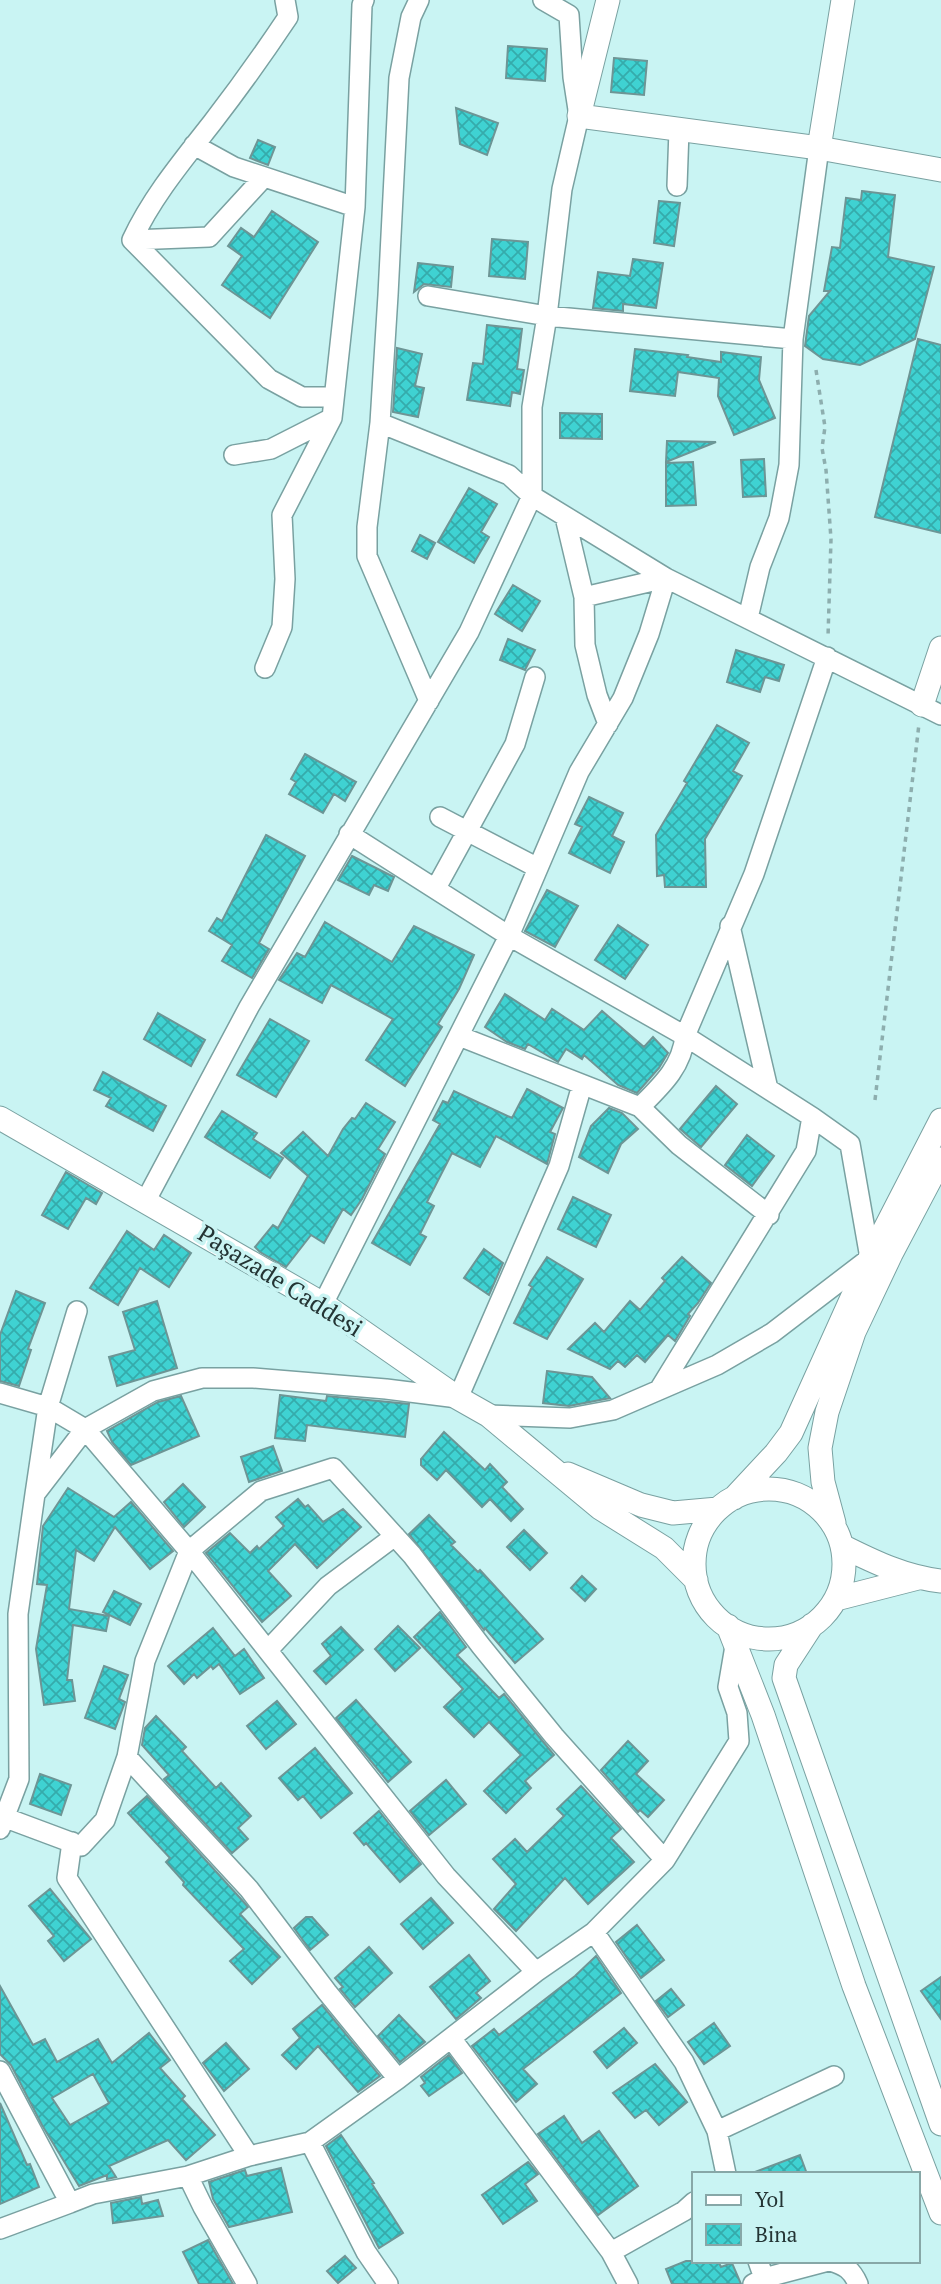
<svg xmlns="http://www.w3.org/2000/svg" width="941" height="2284" font-family="'PT Serif',serif">
<defs>
<pattern id="building-cross-hatch" width="8" height="8" patternUnits="userSpaceOnUse" patternTransform="scale(1.75)"><rect width="8" height="8" fill="#3fd2d2"/><path d="M0 0l8 8M0 8l8-8" fill="none" stroke="#35abab"/></pattern>
</defs>
<rect width="100%" height="100%" fill="#c9f4f3"/>
<path fill="url(#building-cross-hatch)" stroke="#6d9595" stroke-width="2" fill-rule="evenodd" d="M508,46l39,3 -2,32 -39,-3z
M614,58l33,3 -3,34 -33,-3z
M456,108l42,15 -11,32 -27,-11z
M258,140l17,7 -7,18 -18,-7z
M862,191l33,4 -7,62 46,10 -19,72 -55,26 -37,-6 -18,-13 4,-30 21,-25h-6l8,-44 8,1 6,-50 15,2z
M659,201l21,2 -6,43 -20,-3z
M272,211l46,31 -48,76 -48,-33 20,-29 -14,-10 13,-18 13,9z
M492,239l36,3 -3,37 -36,-3z
M633,259l30,4 -7,45 -33,-4v7l-30,-3 5,-36 32,4z
M418,263l35,4 -2,20 -27,-3 -10,8z
M487,325l35,4 -5,40 7,1 -4,24 -8,-2 -2,14 -43,-6 6,-37 10,1z
M918,339l23,6v188l-66,-16z
M397,348l25,6 -7,32 9,2 -6,29 -25,-5z
M635,349l53,6 -1,2 34,5v-10l40,5 -2,23 16,38 -41,17 -16,-39 1,-18 -41,-6 -3,24 -45,-5z
M560,413l42,1v25l-42,-1z
M667,441l49,1 -50,20z
M764,459l2,37 -23,1 -2,-37z
M693,462l3,43 -30,1v-43z
M469,488l28,16 -16,28 8,5 -15,26 -36,-21z
M420,535l15,8 -8,16 -15,-8z
M513,585l27,16 -18,30 -27,-17z
M508,639l27,11 -10,20 -25,-10z
M736,650l48,15 -5,16 -14,-4 -5,15 -33,-10z
M717,725l32,18 -16,28 9,5 -37,63 1,48h-41l-1,-12 -7,1 -1,-41 31,-52 -3,-2z
M305,754l51,28 -11,19 -11,-7 -11,19 -34,-19 7,-12 -5,-3z
M589,797l34,16 -11,23 12,6 -14,31 -41,-20 13,-26 -7,-3z
M266,835l39,21 -46,87 10,6 -17,29 -30,-17 10,-16 -23,-14 8,-13 5,3z
M352,856l42,21 -6,14 -14,-6 -5,10 -31,-15z
M547,890l31,16 -23,41 -30,-16z
M325,922l67,40 22,-36 60,29 -15,34 -21,35 4,3 -37,59 -39,-26 27,-41 -62,-34 -9,18 -43,-23 18,-27 8,4z
M618,925l30,20 -23,34 -30,-19z
M505,994l40,26 7,-11 32,21 18,-19 42,36 9,-10 15,16 -9,15 -22,25 -19,-8 -34,-30 -2,4 -16,-10 -8,13 -30,-18 -3,5 -18,-7 -22,-15z
M158,1013l47,27 -14,26 -47,-27z
M270,1019l39,22 -33,56 -39,-22z
M103,1072l63,34 -13,25 -47,-25 5,-8 -17,-8z
M716,1086l21,18 -36,43 -21,-18z
M527,1089l36,19 -13,24 5,2 -8,30 -51,-28 -16,31 -28,-14 -25,49 7,4 -14,28 6,3 -16,28 -38,-22 68,-119 -7,-4 10,-19 5,2 6,-12 58,27z
M366,1103l29,19 -17,27 7,5 -23,45 -11,16 -8,-6 -19,34 -13,-8 -25,32 -26,-15 -5,-5 18,-22 5,3 30,-52 -27,-23 22,-21 25,24 15,-27 9,-11 3,1z
M609,1108l13,5 16,16 -17,15 -13,29 -29,-16 12,-31z
M222,1111l35,22 -4,6 30,19 -13,20 -65,-41z
M747,1135l27,21 -22,30 -27,-21z
M66,1172l36,21 -6,11 -10,-6 -18,31 -26,-14z
M573,1197l38,18 -15,32 -38,-18z
M127,1231l27,19 10,-15 27,18 -22,34 -29,-19 -22,37 -28,-17z
M484,1249l19,14 -14,32 -25,-17z
M547,1257l36,22 -36,60 -33,-16 18,-36 -3,-2z
M682,1257l29,26 -13,20 -10,11 2,2 -15,25 -7,-6 -23,27 -8,-7 -12,12 -7,-6 -8,8 -42,-20 27,-26 9,9 26,-31 10,9 25,-29 -3,-3z
M16,1291l29,12 -17,46 3,1 -12,36 -19,-5v-46z
M157,1301l20,67 -60,18 -8,-29 26,-7 -12,-38z
M547,1371l45,6 18,21 -41,8 -26,-3z
M280,1395l46,6 1,-5 82,8 -4,33 -98,-12 -2,16 -30,-3z
M181,1396l18,40 -68,29 -19,-23 -5,-11 51,-29z
M444,1432l41,38 5,-6 17,18 -5,5 21,22 -12,12 -21,-22 -8,8 -36,-37 -9,10 -16,-15v-6z
M273,1446l9,25 -33,11 -8,-25z
M183,1484l22,23 -21,20 -20,-25z
M68,1488l46,29 17,-15 42,49 -23,18 -35,-42 -21,34 -18,-11 -7,59 40,7 -3,15 -33,-6 -6,55h5l3,21 -31,4 -8,-56 11,-64 -10,-1 6,-58z
M298,1499l7,8 3,-2 15,17 20,-13 18,18 -44,41 -22,-24 -27,27 23,25 -29,26 -56,-69 24,-20 20,20 7,-7 2,3 25,-23 -8,-9z
M429,1515l26,27 -4,3 27,27 2,-2 63,69 -28,24 -30,-35 -1,2 -75,-96z
M524,1530l23,23 -17,17 -23,-23z
M582,1576l14,13 -11,12 -14,-13z
M114,1591l27,13 -11,21 -27,-13z
M440,1612l26,35 -9,8 42,43 5,-4 50,61 -29,26 6,7 -25,25 -22,-22 37,-36 -32,-33 -15,15 -30,-30 19,-18 -49,-52z
M398,1626l22,22 -25,23 -20,-22z
M341,1627l22,23 -37,34 -12,-13 17,-15 -9,-12z
M213,1628l22,28 9,-7 20,29 -24,16 -21,-30 -6,5 -2,-3 -14,12 -3,-4 -10,10 -16,-18z
M104,1666l24,9 -9,24 6,3 -10,27 -30,-11z
M356,1700l55,62 -23,20 -52,-64z
M277,1701l19,23 -30,25 -19,-23z
M156,1716l30,31 -4,4 34,37 5,-5 30,33 -13,12 10,11 -16,14 -68,-74 5,-4 -27,-30 3,-17z
M628,1741l20,20 -12,13 28,26 -16,17 -8,-7 -2,2 -37,-42z
M315,1748l37,45 -31,25 -18,-22 -5,4 -19,-22z
M40,1774l31,11 -10,30 -31,-11z
M446,1780l20,24 -37,31 -19,-24z
M581,1786l40,43 -10,9 23,24 -46,42 -23,-26 -49,53 -22,-22 22,-25 -23,-25 22,-20 12,13 37,-36 -7,-7z
M147,1796l94,103 7,8 -8,7 40,43 -28,27 -22,-23 14,-12 -61,-64 1,-3 -18,-20 4,-4 -42,-45z
M379,1811l42,53 -21,18 -34,-39 -2,2 -10,-12z
M50,1889l41,50 -27,22 -16,-20 6,-5 -25,-30z
M431,1898l22,25 -30,26 -22,-25z
M306,1917h6l16,18 -18,15 -16,-22z
M637,1925l27,35 -23,18 -25,-36z
M369,1947l23,26 -37,34 -15,-18 3,-2 -8,-9z
M469,1955l21,26 -14,12 5,5 -25,21 -26,-32z
M596,1956l25,37 -98,76 14,15 -21,18 -44,-56 22,-17 5,6 76,-59z
M941,1977v42l-20,-28z
M0,1986l33,59 12,-6 12,23 41,-23 14,24 37,-30 21,27 -10,8 25,28 -3,3 33,36 -29,25 -18,-20 -59,26 7,11 -9,2v-4l-28,11 -37,-61 -31,-60 -11,-11zM93,2074l16,29 -39,22 -18,-27z
M671,1989l13,16 -16,12 -12,-16z
M322,2005l58,71 -22,16 -40,-46 -22,23 -14,-14 18,-17 -7,-9z
M399,2015l26,27 -25,20 -22,-26z
M714,2023l16,23 -26,18 -16,-22z
M624,2028l13,15 -30,25 -13,-16z
M226,2043l23,26 -25,22 -21,-28z
M449,2055l13,18 -33,23 -8,-10 4,-3 -4,-6z
M655,2064l32,38 -28,23 -13,-15 -11,8 -22,-25z
M0,2103l27,62 3,-1 9,23 -39,17z
M564,2116l18,27 17,-12 39,55 -40,29 -60,-81z
M341,2135l33,48 -2,1 31,49 -24,15 -53,-102z
M800,2155l7,19h-52v-2z
M528,2162l10,12 -13,10 12,17 -34,23 -21,-29z
M281,2168l11,44 -63,15 -16,-28 -4,-17 36,-12 2,6z
M141,2197l1,7 16,-4 5,16 -50,7 -2,-20z
M208,2240l25,44h-34l-16,-32z
M345,2256l11,12 -18,15 -11,-12z
M686,2261h32l3,6 11,-4 9,21h-69l-6,-15z"/>
<g fill="none" stroke-linecap="round" stroke-linejoin="round">
<defs>
<path id="minor" d="M419,0l-8,17 -12,61 -11,217 -8,128 -13,104v29l62,145
M194,145l40,22 121,40
M677,186l2,-56
M132,240c20,-43 51,-80 80,-117 27,-35 52,-70 76,-106l-3,-17
M132,240l137,139 33,18h32
M132,240l77,-3 55,-60
M428,296l119,20 246,23
M380,423l129,52 23,21 134,82 275,137
M234,455l37,-6 61,-31
M565,517l19,80
M748,618l12,-51 19,-49 10,-53 4,-126 26,-191
M265,668l17,-41 3,-48 -3,-64 50,-97 23,-211 7,-202 2,-5
M608,724l-11,-29 -12,-50 -1,-48 82,-19
M440,817l98,51
M349,834l160,102 176,100 127,81 -6,34 -147,239
M436,888l79,-144 20,-67
M730,926l38,163
M459,1036l181,71 39,38 90,70
M640,1107c21,-21 42,-40 45,-71l69,-162 73,-217
M146,1200l103,-193 220,-375 63,-136v-89l15,-91 15,-127 17,-73 -6,-39 -4,-62 -26,-15
M323,1304l186,-368 70,-164 44,-74 26,-64 17,-56
M0,1393l48,14 37,22 104,122 -44,110 -18,96 -22,63 -24,26 -75,-28
M488,1415l82,3 43,-8 104,-45 55,-32 98,-75 -20,-114 -38,-27
M35,1494l50,-65 68,-38 49,-13h51l133,11 72,9 101,-232 23,-81
M268,1650l60,-64 67,-50
M127,1757l122,132 78,103 71,87
M0,1829l19,-50 -1,-165 17,-120 13,-87 29,-96
M594,1932l90,130 33,69 9,43
M536,1972l-90,-96 -257,-325 72,-60 72,-23 79,87 69,91 73,90 111,124
M451,2038l160,214
M0,2071l70,132 23,-9 95,-18 61,-20 -182,-278 5,-36
M717,2131l117,-55
M310,2142l56,110 22,32
M249,2156l61,-14 88,-63 138,-107 58,-40 71,-72 74,-119 -2,-28 -9,-26 7,-41
M188,2176l15,31 44,77
M0,2229l70,-26
M758,2261l6,17
M830,2261c15,4 22,9 28,23
M628,2284l-17,-32 73,-41 10,-9
M753,2284l11,-6 64,-17"/>
<path id="tertiary" d="M608,0l-29,116 240,32 122,22
M819,148l24,-148
M922,705l19,-57
M0,1118l323,186 135,94 30,17 112,93 64,40 32,32
M568,1474l73,31 32,8 45,-4
M694 1564a75 75 0 1 1 150 0a75 75 0 1 1-150 0Z
M734,1498l42,-45 15,-20 79,-175 71,-138
M834,1523l-11,-41 -3,-34 7,-36 27,-80 37,-78 50,-95
M842,1546c32,16 63,31 99,35
M836,1599l82,-21
M812,1625l-26,40 -2,13 157,446
M728,1626l35,89 91,271 87,227"/>
</defs>
<use href="#minor" stroke="#79a1a1" stroke-width="22"/>
<use href="#tertiary" stroke="#79a1a1" stroke-width="25"/>
<path stroke="#8daeae" stroke-width="3.5" stroke-dasharray="5 5" stroke-linecap="butt" d="M816,370l9,57 -3,21 4,22 5,69 -3,98
M875,1100l44,-376"/>
<use href="#minor" stroke="#fff" stroke-width="19"/>
<use href="#tertiary" stroke="#fff" stroke-width="23"/>
</g>
<g text-anchor="middle" stroke-width="7" stroke-linejoin="round" paint-order="stroke">
<g font-size="24" fill="#243434" stroke="#c9f4f3">
<text transform="translate(280 1281) rotate(32)" y="8">Paşazade Caddesi</text>
</g>
</g>
<rect x="692" y="2172" width="228" height="91" fill="#c9f4f3" stroke="#87a7a7" stroke-width="2"/>
<rect x="706" y="2195" width="35" height="10" fill="#ffffff" stroke="#87a7a7" stroke-width="2"/>
<text x="755" y="2207" font-size="21" fill="#243434">Yol</text>
<rect x="706" y="2224" width="35" height="21" fill="url(#building-cross-hatch)" stroke="#87a7a7" stroke-width="2"/>
<text x="755" y="2242" font-size="21" fill="#243434">Bina</text>
</svg>
